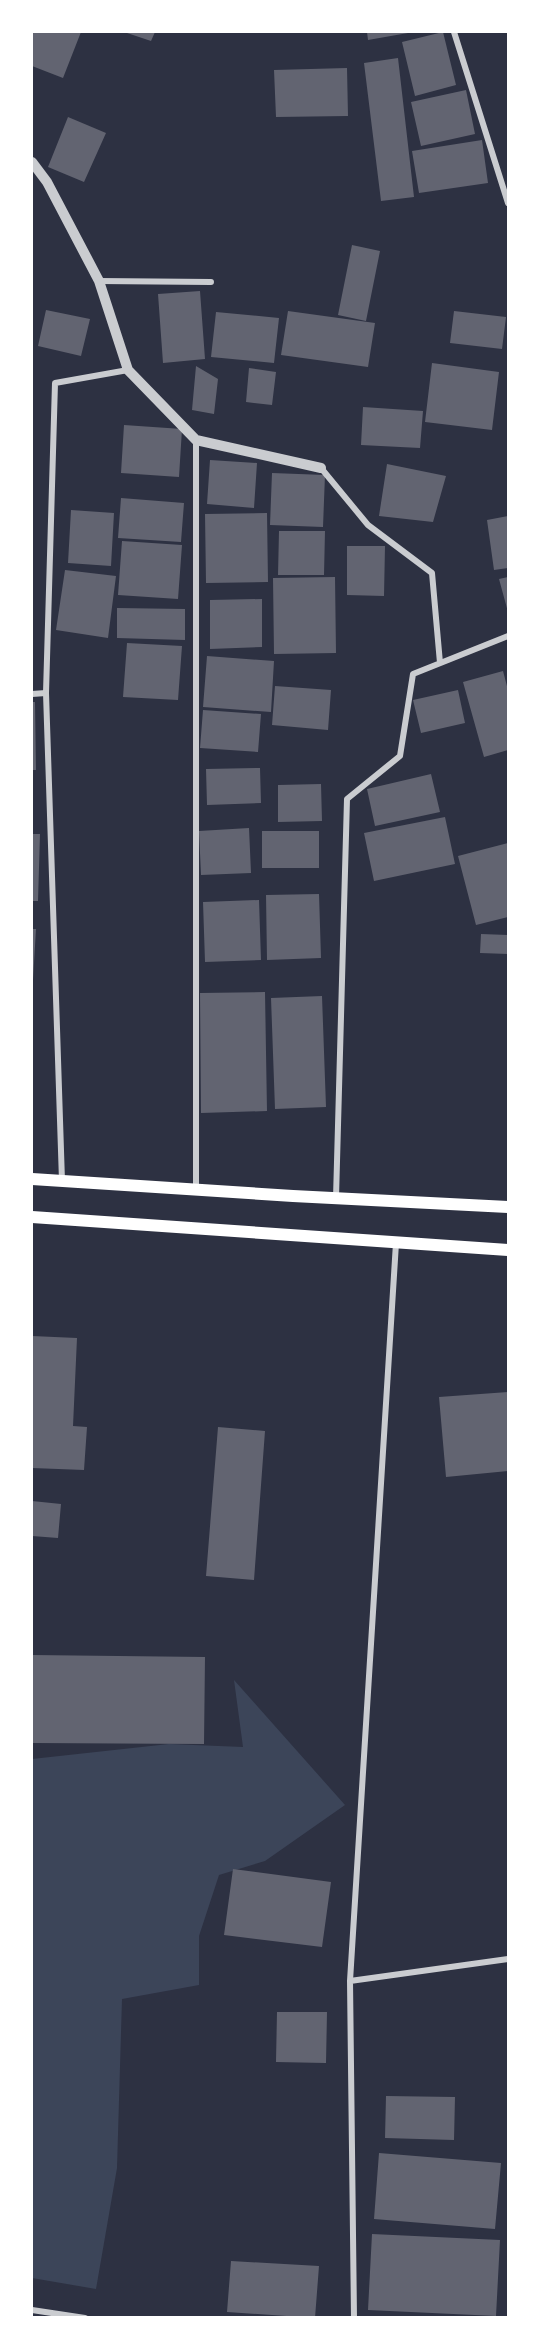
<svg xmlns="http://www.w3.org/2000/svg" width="540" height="2349" font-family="Manrope,sans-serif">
<rect width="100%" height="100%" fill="#2d3142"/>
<path fill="#3c4559" d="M234,1680l111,125 -80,56 -46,14 -20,61v49l-77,14 -5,169 -21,121 -64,-11v-519l137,-15 74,3z"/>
<path fill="#626471" d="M32,32h49l-18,46 -31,-12z
M124,32h31l-4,9z
M367,32h41v1l-40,7z
M443,32l13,53 -41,11 -13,-54z
M398,58l16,139 -33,4 -17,-138z
M347,68l1,48 -72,1 -2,-47z
M466,90l9,44 -54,12 -10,-44z
M68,117l38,16 -22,49 -36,-15z
M482,140l6,43 -69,10 -7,-42z
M352,245l28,6 -14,70 -28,-6z
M200,291l5,68 -42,4 -5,-69z
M46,310l44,9 -9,37 -43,-10z
M288,311l87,12 -7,44 -87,-12z
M454,311l52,6 -4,32 -52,-6z
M216,312l63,6 -5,45 -63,-6z
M432,363l67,9 -7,58 -67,-8z
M196,366l22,13 -4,35 -22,-4z
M249,368l27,4 -4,33 -26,-3z
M363,407l60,4 -3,37 -59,-3z
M124,425l58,4 -3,48 -58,-4z
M210,460l47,3 -3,45 -47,-4z
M387,464l59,12 -13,46 -54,-6z
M272,473l53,2 -2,52 -53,-2z
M121,498l63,5 -3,39 -63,-4z
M71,510l43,3 -3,53 -43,-3z
M267,513l1,69 -62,1 -1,-69z
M508,516v52l-14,2 -7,-50z
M279,531h46l-1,44h-46z
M122,541l60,4 -4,54 -60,-4z
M347,546h38l-1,50 -37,-1z
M65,570l51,6 -8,62 -52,-8z
M335,577l1,76 -62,1 -1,-76z
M508,577v35l-9,-33z
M262,599v48l-52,2v-49z
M117,608l68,1v31l-68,-2z
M127,643l55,3 -4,54 -55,-3z
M207,656l67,5 -3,51 -68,-5z
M503,671l5,19v60l-24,7 -21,-75z
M275,686l56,4 -3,40 -56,-5z
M458,690l7,33 -44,10 -8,-33z
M32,702h3l1,68h-4z
M203,710l58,4 -3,38 -58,-4z
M260,768l1,35 -54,2 -1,-36z
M431,774l9,38 -65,14 -8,-37z
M321,784l1,37 -44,1v-37z
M445,817l10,47 -81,17 -10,-48z
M249,828l2,45 -50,2 -2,-44z
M262,831h57v37h-57z
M32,834h8l-2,67h-6z
M508,843v74l-32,8 -18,-69z
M319,894l2,64 -54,2 -1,-65z
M259,900l2,60 -56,2 -2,-60z
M32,929h4l-3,51h-1z
M481,934l27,1v19l-28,-1z
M265,992l2,119 -66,2 -1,-120z
M322,996l4,111 -51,2 -4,-111z
M32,1336l45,2 -4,88 14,1 -3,43 -52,-2z
M508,1392v79l-62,6 -7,-80z
M218,1427l47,4 -11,149 -48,-4z
M32,1501l29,3 -3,34 -26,-2z
M32,1655l173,2 -1,87 -172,-1z
M233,1869l98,13 -9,65 -98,-12z
M277,2012h50l-1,51 -50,-1z
M386,2096l69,1 -1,43 -69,-2z
M379,2153l122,10 -6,66 -121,-10z
M372,2234l128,6 -4,76 -128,-6z
M231,2261l88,5 -4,52 -88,-6z"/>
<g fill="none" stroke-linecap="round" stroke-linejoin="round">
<path stroke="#caccd0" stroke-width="6" d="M454,32l54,171
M99,281l112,1
M196,440v750
M321,468l47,57 64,48 8,90
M32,694l14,-1
M62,1181l-16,-488 9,-310 73,-13
M336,1198l11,-399 53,-43 13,-82 95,-38
M350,1981l158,-22
M32,2310l53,8
M354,2318l-4,-337 46,-738"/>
<path stroke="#caccd0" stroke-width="10" d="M32,162l15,20 52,99 29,89 68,70 125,28"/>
<path stroke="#fff" stroke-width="12" d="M32,1179l261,17 215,11
M32,1217l476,33"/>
</g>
<rect width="540" height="2349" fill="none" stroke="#ffffff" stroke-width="66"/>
</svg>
